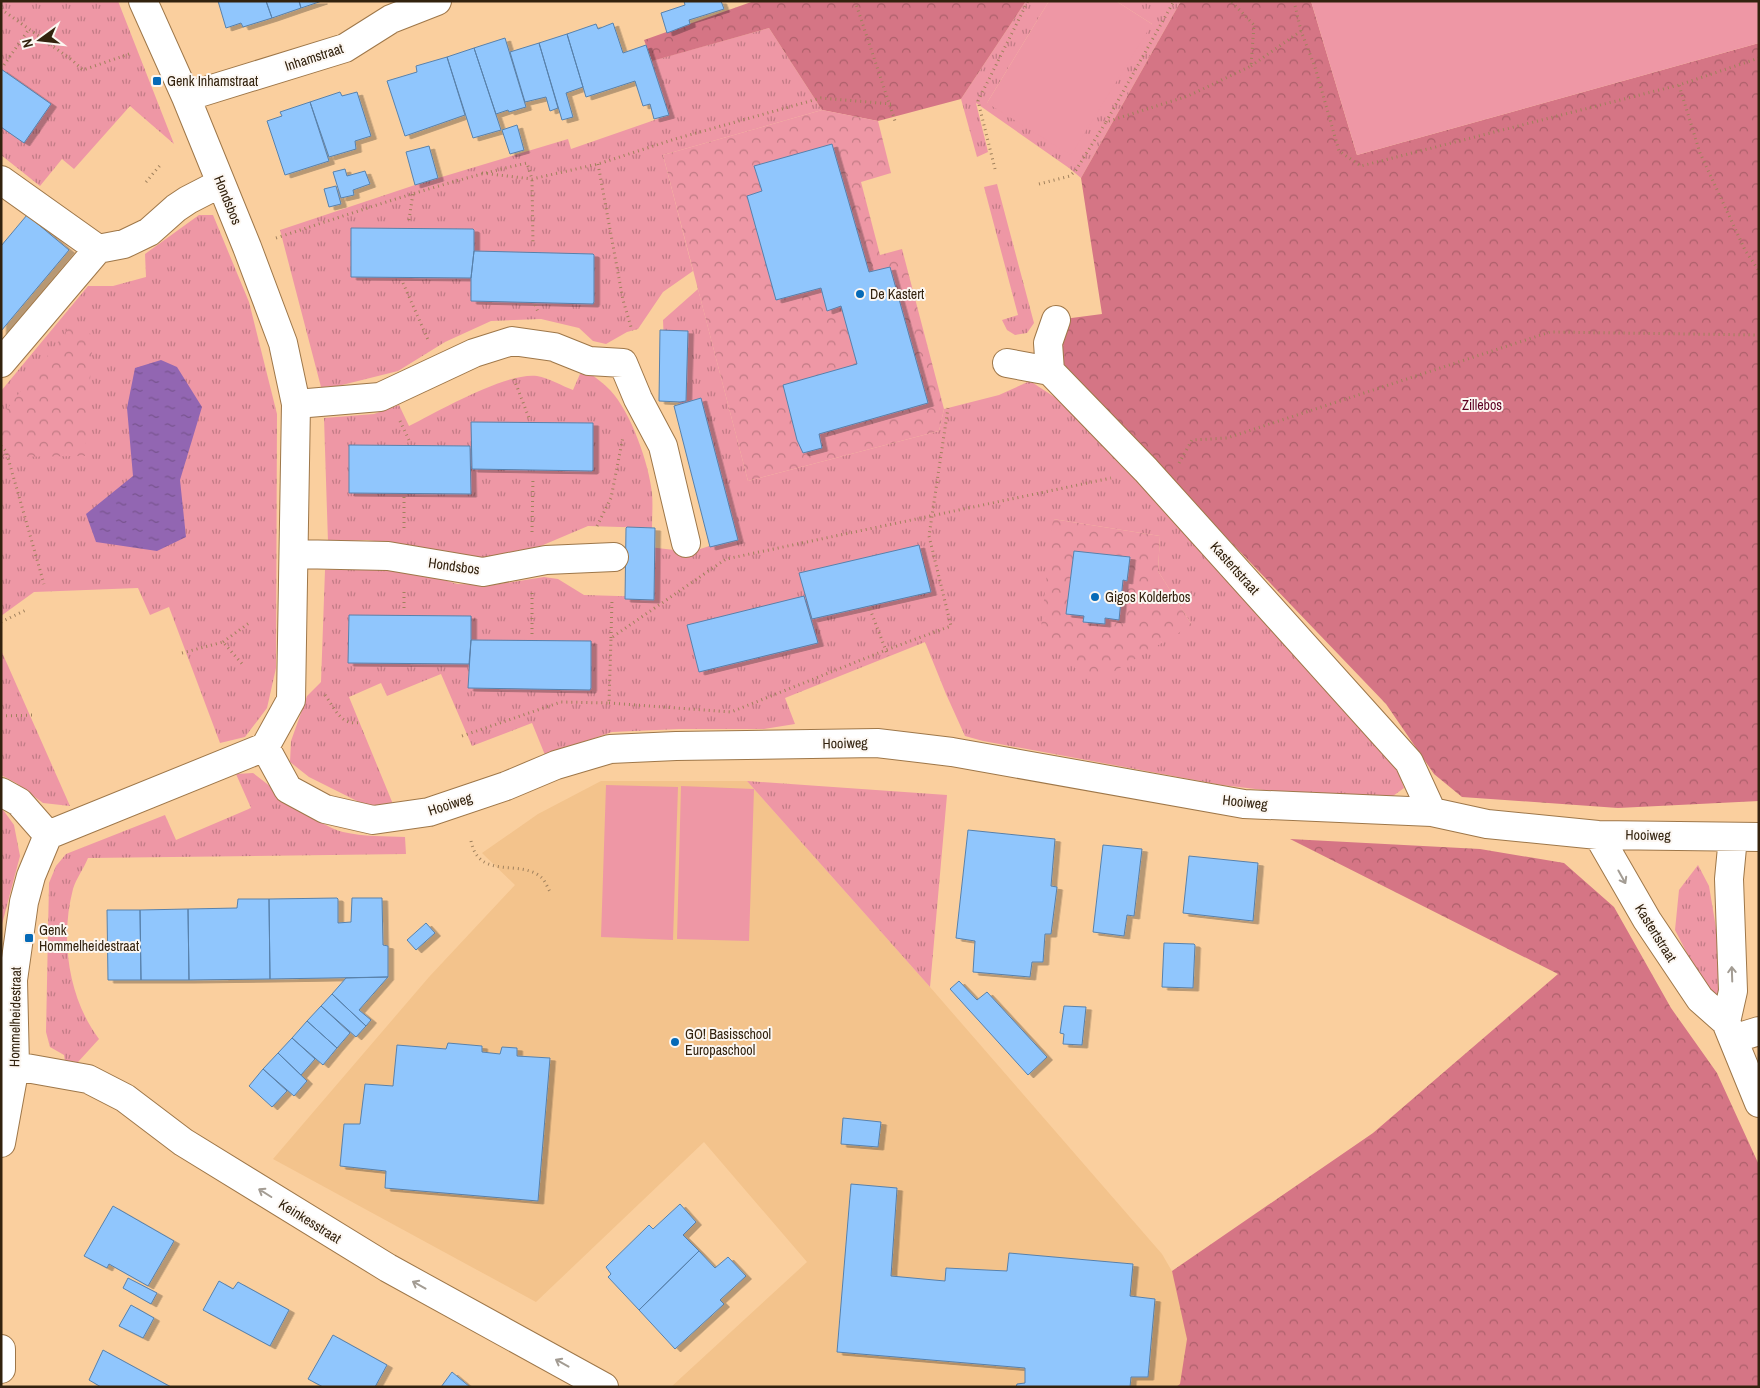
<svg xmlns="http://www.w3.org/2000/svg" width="1760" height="1388" font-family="'Archivo Narrow',sans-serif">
<defs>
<pattern id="grass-tufts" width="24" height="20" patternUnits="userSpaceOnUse" patternTransform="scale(1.25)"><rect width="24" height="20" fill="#ee97a5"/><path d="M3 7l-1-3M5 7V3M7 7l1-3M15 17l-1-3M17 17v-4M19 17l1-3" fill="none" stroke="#c17b85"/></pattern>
<pattern id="forest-crowns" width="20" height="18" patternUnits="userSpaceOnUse" patternTransform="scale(1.25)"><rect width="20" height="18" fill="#d57585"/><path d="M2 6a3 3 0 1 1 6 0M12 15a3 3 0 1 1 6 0" fill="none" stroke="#ad606b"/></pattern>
<pattern id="park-crowns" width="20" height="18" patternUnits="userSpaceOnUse" patternTransform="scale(1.25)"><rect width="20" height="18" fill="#ee97a5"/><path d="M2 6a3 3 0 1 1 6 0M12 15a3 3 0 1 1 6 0" fill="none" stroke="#c17b85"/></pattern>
<pattern id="water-ripples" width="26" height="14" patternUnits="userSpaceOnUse" patternTransform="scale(1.25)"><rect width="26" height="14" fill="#9266b2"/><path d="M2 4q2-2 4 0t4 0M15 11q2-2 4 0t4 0" fill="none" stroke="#78548f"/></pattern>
<filter id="shadow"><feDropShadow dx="5.5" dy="3" stdDeviation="0" flood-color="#0004"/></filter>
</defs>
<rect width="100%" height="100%" fill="#facf9e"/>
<path fill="#f3c38c" d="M601,781h146l183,206 232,267 77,133h-568l136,-125 -103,-120 -168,160 -263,-143 156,-182 86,-92 -33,-32 56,-39z"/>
<path fill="url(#grass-tufts)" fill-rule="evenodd" d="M1,1h117l56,143 -44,-38 -56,63 -12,-10 -22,27 -39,-31z
M1026,1h23l-62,102 165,-79 -36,-23h65l-100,177 -12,-10 -93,-65 12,49 -11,5 -16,-58z
M769,28l53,82 -159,45 30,116 -30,21 -25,37 -11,3 -21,12 -13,-3 -14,-13 -38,-9 -50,2 -46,21 -47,29 -60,15 -17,1 -41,-157 135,-45 153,-46 3,10 98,-34 -18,-54z
M997,184l37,139 -7,10 -12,2 -8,-5 -5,-10 16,-5 -34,-128z
M199,215h14l36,87 28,112 -1,254 -9,40 -22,29 -25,6 -51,-136 -19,8 -12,-27 -104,4 -33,24v-225l87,-105h25l33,-9 -1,-23z
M698,289l50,192 191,-50 5,-22 55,-14 31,-14 46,30 290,314 32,46 6,17 -11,8h-78l-93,-11 -239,-44 -18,-5 -19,-42 -21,-52 -140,56 10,26 -31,5h-85l-67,3 -67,23 -13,-32 -60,23 -31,-72 -54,22 -6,-13 -32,14 46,112 -32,-5 -54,-27 -19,-15 1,-21 16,-45 14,-14 4,-112 37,-2h43l52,16 36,1 51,-8 14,2 26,16 68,2 -3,-50 42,5 43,-14 -39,-123 -29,-22 -3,-73zM1053,519l107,17 -2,35 34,54z
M589,373c8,5 15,11 21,17 21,22 39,74 42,103 1,12 0,24 0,35l-64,-2 -66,28 -39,9 -78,-18 -38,-5 -39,2 -4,-124 50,-4 25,-9 10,21c30,-15 97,-54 128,-50 12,2 25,10 36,14l7,-16z
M1,650l69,156 -27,-3 -27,-20 -15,-8z
M253,773c23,17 63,52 90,59 21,5 42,4 62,5l1,17 -318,4c-4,10 -12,21 -15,31 -13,49 -5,109 26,150l-21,23 -13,-1 -1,-6 -14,-8 -4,-15 3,-149 7,-17 10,-12 99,-39 11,25 75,-32 -15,-34z
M747,781l200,14 -17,192z
M1,807l13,18 6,31 -19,72z
M1698,865l11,21 17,102 -7,12 -10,-4 -34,-66 4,-40z"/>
<path fill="url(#forest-crowns)" d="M754,1h272l-65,98 -83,22 -56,-11 -53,-82 -117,33 -8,-21z
M1181,1h130l46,154 402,-112v758l-141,7 -156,-11 -28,-23 -48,-70 -325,-339 -5,-19 8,-27 38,-5 -21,-136z
M1290,839l190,10 84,14 50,44 57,101 46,65 42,92v222h-583l4,-3 7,-45 -15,-68 201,-138 185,-159z"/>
<path fill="url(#park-crowns)" d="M822,110l56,11 13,52 -30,9 19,73 22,-6 42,160 -5,22 -191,50 -85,-326z
M71,325l22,10 -8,121 -84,1v-40z
M1053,519l107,17 -2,35 34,54 -99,59 -53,-48z"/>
<path fill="#ee97a5" d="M1049,1h67l36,23 -81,131 -84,-52z
M1311,1h448v42l-402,112z
M606,785l72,2 -5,153 -72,-3z
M681,786l73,3 -5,152 -72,-2z"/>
<path fill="url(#water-ripples)" d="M161,360l16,7 25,40 -22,73 6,57 -29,14 -61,-9 -10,-28 47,-38 -6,-68 8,-40z"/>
<path fill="#90c6fd" stroke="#5881ab" filter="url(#shadow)" d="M218,1h48l6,17 -29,9 -2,-4 -15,5z
M266,1h33l2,7 -29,10z
M299,1h23l-21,7z
M684,1h37l3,8 -35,11 1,4 -23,9 -6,-20 24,-8z
M613,23l10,30 23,-8 23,70 -15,4 -4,-15 -7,2 -8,-25 -49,16 -19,-63 29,-10 2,5z
M567,34l16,53 -17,6 7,24 -11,3 -23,-77z
M505,38l21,69 -17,5 -1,-2 -12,4 -22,-66z
M539,43l19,65 -8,3 -4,-14 -21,5 -15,-50z
M474,48l27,82 -28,8 -26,-81z
M447,57l18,58 -60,21 -18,-55 30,-9 -1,-6z
M1,69l50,35 -27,39 -23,-16z
M340,92l2,4 15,-4 14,44 -16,5 1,8 -27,8 -19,-55z
M310,102l19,59 -44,14 -18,-54 15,-5 -2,-4z
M517,125l7,25 -14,4 -8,-24z
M832,144l37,128 21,-5 38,136 -109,31 3,14 -19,5 -6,-13 -14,-55 74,-21 -16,-58 -14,5 -6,-23 -45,12 -29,-104 15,-5 -8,-25z
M429,146l9,32 -23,7 -9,-33z
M345,169l2,7 18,-5 5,13 -17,6 1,5 -13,3 -8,-26z
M336,186l5,18 -12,3 -5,-18z
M27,215l42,35 -68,81v-85z
M351,228l122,1 1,1v21l-3,27 -120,-1z
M474,251l119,3 1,1v47l-1,2 -122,-3v-23z
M660,330l28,1 -2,70 -6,1 -21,-1z
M701,398l37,142 -28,7 -36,-141z
M471,422l122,1v47l-1,1 -120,-2z
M349,445l121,1 1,48 -122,-1z
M627,527l28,1 -1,72 -29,-1 1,-71z
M919,545l12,47 -119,27 -13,-46z
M1074,551l56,6 -3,24 -4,-1 -4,40 -14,-2v6l-22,-2 1,-6 -18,-2z
M804,596l14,47 -119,29 -12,-47z
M349,615l122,1v24l-2,24 -121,-1z
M471,640l120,1v47l-1,2 -122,-2z
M968,830l87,9 -4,47 6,1 -6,47h-6l-2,28h-11l-2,15 -57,-5 2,-31 -19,-3z
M1103,845l39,4 -8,67 -7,-1 -3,21 -31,-4z
M1189,856l69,7 -5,58 -70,-8z
M337,898l1,1v24l13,-1 1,-24h30l1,47 5,1v31l-118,2 -1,-80z
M238,899h31l1,80 -81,1 -1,-71 49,-1z
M188,909l1,71h-48l-1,-70z
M107,910h33l1,70h-33z
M426,923l9,10 -19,17 -9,-10z
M1164,943l30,1 1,1 -2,43 -31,-1z
M388,977l-29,33 12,10 -5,6 -34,-32 14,-16z
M959,981l18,19 10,-8 60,65 -19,18 -78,-86z
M332,994l34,32 -10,11 -35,-31z
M321,1006l29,27 -13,15 -30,-27z
M1064,1006l22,1 -4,38 -19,-1 1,-10 -4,-1z
M307,1021l30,27 -14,17 -31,-27z
M292,1038l23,21 -14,16 -23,-22z
M448,1043l34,3v6l18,2 2,-7 15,1v8l33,2 -12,143 -153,-13 1,-17 -46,-5 4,-42h16l5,-40 28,2 4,-41 49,4z
M278,1053l29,28 -13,15 -31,-27z
M263,1069l24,22 -15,16 -23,-21z
M843,1118l38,4 -3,25 -37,-3z
M851,1184l46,4 -6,88 54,5 1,-13 61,3 2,-18 124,11 -3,32 25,3 -7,78h-17l-1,10h-114l1,-3 8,-1v-15l-188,-16z
M680,1204l16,18 -13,13 16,16 -60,59 -31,-33 3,-3 -5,-7 43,-42 4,4z
M113,1206l61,35 -26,45 -39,-22 -2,4 -23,-12z
M699,1251l16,17 13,-11 18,19 -26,24 4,4 -49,45 -36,-39z
M128,1278l29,15 -6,11 -28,-16z
M219,1281l14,8 5,-7 51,28 -19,36 -67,-36z
M131,1305l23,13 -11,20 -24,-12z
M333,1335l54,30 -12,22h-52l-15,-8z
M103,1350l68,37h-70l-12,-7z
M452,1372l18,15h-29z"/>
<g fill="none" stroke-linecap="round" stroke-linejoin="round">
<defs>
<path id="minor" d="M143,1l43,96 61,150 36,96 13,61 -5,296 -26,47
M186,97l159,-49 46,-29 46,-18
M1,180l97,69 26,-5 25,-12 27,-24 12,-8 33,-17
M1,363l97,-114
M1007,363l43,8 96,99 263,292 23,50
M1050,371l-2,-28 8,-23
M296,404l84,-7 94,-44 38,-12 42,6 35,14 34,2 15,36 25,47 23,97
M294,554l94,2 95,16 63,-12 68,-3
M265,747l23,42 37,20 48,11 56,-8 77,-26 50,-21 54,-16 66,-3 201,-3 75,9 292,52 188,8 55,12 111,11 161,2
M1,792l18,10 29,33
M48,835l217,-88
M1598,835l49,85 53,79 26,23 33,81
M1726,1022l7,-31 -4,-112 4,-42
M1733,1039l26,-8
M15,1066l73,13 37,19 58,44 205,126 216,119
M1,1143l14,-77 -2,-86 11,-78 7,-26 17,-41
M1,1349v20"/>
</defs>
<use href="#minor" stroke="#9e7749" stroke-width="30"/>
<path stroke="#a0815d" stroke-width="3" stroke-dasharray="1 4" stroke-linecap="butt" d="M855,1l41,123
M1294,1l7,30 14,36 24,84 22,15 318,-81
M1,9l71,51 11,10 49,-17
M1759,58l-80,27 21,68 45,97 14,21
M4,65l25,-36
M1251,66l50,-35
M1106,122l68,-121
M598,164l25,136 8,27
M995,169l-17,-68 50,-100
M482,173l50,6 66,-15 77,-25 146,-41 70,6
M146,182l16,-19
M1039,184l31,-8 6,-6 30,-48 82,-26 63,-30 3,-41 -23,-24
M409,220l4,-27
M276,238c83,-27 166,-56 251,-75l5,16 1,66
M403,283l26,59
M535,305l4,9
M514,379l15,39
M400,421l9,19
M1,446l5,5 38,133
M1179,463l13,-23 35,-2 323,-106 209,3
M404,497v31
M597,526l14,-28 12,-61
M532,532l1,-55
M532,593v42
M404,608v-19
M870,609l18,47
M1,622l25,-12
M611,638l1,-39
M223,642l26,-19
M182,653l41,-11 21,24
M325,695c11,15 16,32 37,27
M609,703l122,9 155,-62 65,-24 -22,-90 19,-128
M1,716l34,-1
M462,736l99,-34 48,1 2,-65 115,-79 385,-81
M471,841c8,40 50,17 71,37 3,3 6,10 8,14"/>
<use href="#minor" stroke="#fff" stroke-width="28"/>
</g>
<defs><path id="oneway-shaft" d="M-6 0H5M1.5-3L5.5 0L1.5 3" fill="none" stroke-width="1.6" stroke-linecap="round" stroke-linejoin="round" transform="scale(1.25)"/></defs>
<g stroke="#a39c93">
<use href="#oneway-shaft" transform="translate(1622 877) rotate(61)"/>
<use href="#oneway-shaft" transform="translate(1732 974) rotate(-92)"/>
<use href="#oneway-shaft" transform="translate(265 1193) rotate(-148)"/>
<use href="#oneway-shaft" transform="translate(419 1285) rotate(-151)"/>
<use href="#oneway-shaft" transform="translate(562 1363) rotate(-151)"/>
</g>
<g fill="#066ab7" stroke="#fcf7f2" stroke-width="2">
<rect x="152" y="76" width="10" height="10" rx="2.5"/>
<circle cx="860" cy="294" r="5"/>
<circle cx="1095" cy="597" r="5"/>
<rect x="24" y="933" width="10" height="10" rx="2.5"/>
<circle cx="675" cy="1042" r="5"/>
</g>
<g text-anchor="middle" stroke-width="4" stroke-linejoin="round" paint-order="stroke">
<g font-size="14" fill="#32220e" stroke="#fcf7f2">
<text transform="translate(314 57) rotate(-18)" y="5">Inhamstraat</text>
<text transform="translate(228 200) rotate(68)" y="5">Hondsbos</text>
<text transform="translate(454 566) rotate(8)" y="5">Hondsbos</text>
<text transform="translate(1235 568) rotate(48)" y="5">Kastertstraat</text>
<text transform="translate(845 743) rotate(-1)" y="5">Hooiweg</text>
<text transform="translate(1245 802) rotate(6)" y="5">Hooiweg</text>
<text transform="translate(450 804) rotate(-18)" y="5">Hooiweg</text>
<text transform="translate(1648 835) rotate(1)" y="5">Hooiweg</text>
<text transform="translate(1656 933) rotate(58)" y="5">Kastertstraat</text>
<text transform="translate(15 1017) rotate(-89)" y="5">Hommelheidestraat</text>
<text transform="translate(310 1221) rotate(32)" y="5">Keinkesstraat</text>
</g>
<g font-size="14" fill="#32220e" stroke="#fcf7f2" text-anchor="start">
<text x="167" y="86">Genk Inhamstraat</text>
<text x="870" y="299">De Kastert</text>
<text x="1105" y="602">Gigos Kolderbos</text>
<text x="39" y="935">Genk<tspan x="39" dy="16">Hommelheidestraat</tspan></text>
<text x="685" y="1039">GO! Basisschool<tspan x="685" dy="16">Europaschool</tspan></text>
</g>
<g font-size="14" fill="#5c0021" stroke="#fcf7f2">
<text x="1482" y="410">Zillebos</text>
</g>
</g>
<rect width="1760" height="1388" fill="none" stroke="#32220e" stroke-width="5"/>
<g transform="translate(40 40) rotate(255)" stroke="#fcf7f2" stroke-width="4" paint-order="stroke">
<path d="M0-4L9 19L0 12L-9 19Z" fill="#32220e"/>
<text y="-8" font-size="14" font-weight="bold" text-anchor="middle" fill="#32220e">N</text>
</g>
</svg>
